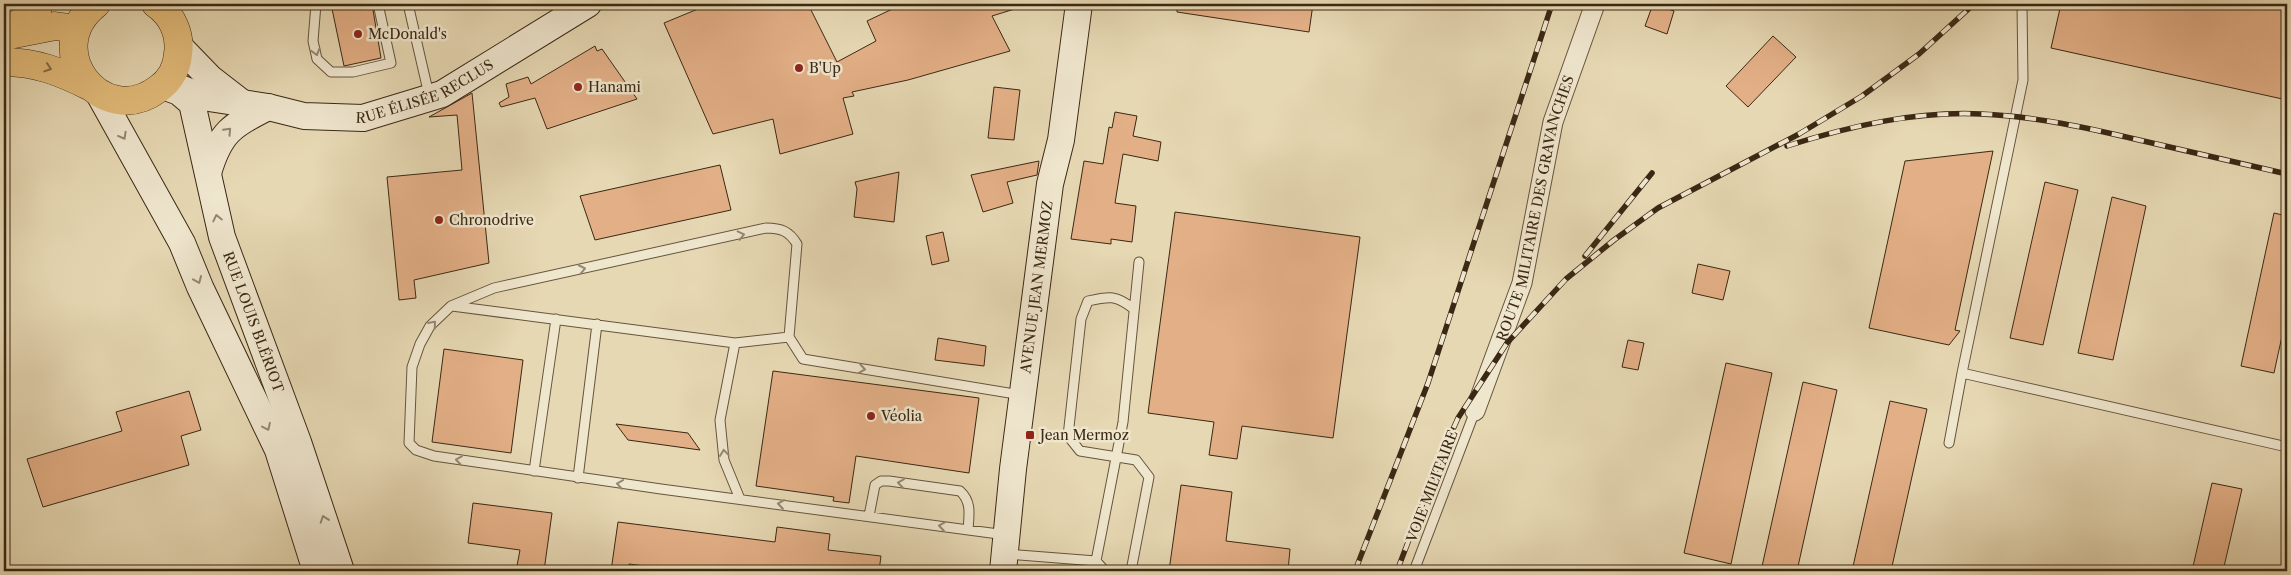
<svg xmlns="http://www.w3.org/2000/svg" width="2291" height="575" font-family="'Libre Caslon Text',serif">
<rect width="100%" height="100%" fill="#e6d8b3"/>
<filter id="stains"><feTurbulence type="fractalNoise" baseFrequency=".004" numOctaves="4"/><feColorMatrix values="0 0 0 0 .2 0 0 0 0 .09 0 0 0 0 .02 0 0 0 .5 -.17"/></filter>
<radialGradient id="worn" r=".72"><stop offset=".6" stop-color="#630" stop-opacity="0"/><stop offset="1" stop-color="#630" stop-opacity=".3"/></radialGradient>
<path fill="#e3af86" stroke="#3b2814" d="M331,4h41l9,54 -37,8z
M710,4h98l29,58 39,-21 -9,-20 36,-17h117l1,3 -29,9 18,35 -102,29 -56,12 2,4 -11,2 10,36 -73,20 -7,-35 -60,15 -49,-111z
M1177,4h136l-4,28 -132,-20z
M1653,4l21,7 -7,23 -22,-8z
M2061,4h226v96l-236,-52z
M1773,36l23,21 -48,50 -22,-21z
M595,46l2,5 5,-2 35,50 -90,30 -12,-31 -34,9 -2,-4 10,-6 -3,-13 22,-7 3,7z
M994,87l26,3 -6,50 -26,-2z
M472,93l17,170 -75,17 2,18 -17,2 -12,-123 75,-7 -5,-55 -28,2z
M1115,112l22,4 -4,20 28,6 -3,19 -35,-7 -8,49 21,3 -4,36 -21,-3v5l-40,-5 13,-78 19,3 6,-37 3,1z
M1993,151l-38,179 5,1 -11,14 -80,-17 36,-167z
M1039,161l-2,14 -30,7 6,21 -30,9 -12,-37z
M720,165l11,45 -136,30 -15,-44z
M899,172l-5,50 -40,-5 3,-28 -2,-7z
M2045,182l33,8 -35,155 -33,-7z
M2112,197l34,9 -33,154 -35,-7z
M1175,212l185,25 -27,201 -91,-12 -5,33 -28,-4 5,-33 -66,-9z
M2274,213l13,3v97l-13,60 -33,-7z
M943,232l6,29 -17,4 -6,-29z
M1698,264l32,7 -7,29 -31,-7z
M938,338l48,8 -2,20 -49,-6z
M1628,340l16,3 -6,27 -16,-3z
M444,349l79,11 -12,93 -79,-11z
M1726,363l46,10 -41,191 -47,-11z
M773,371l206,27 -10,75 -113,-17 -7,47 -16,-2 1,-4 -78,-11z
M1803,382l34,8 -40,181h-36z
M189,391l12,39 -20,6 8,29 -146,42 -16,-48 95,-28 -6,-19z
M1890,401l37,8 -36,162h-39z
M616,424l72,9 12,17 -72,-10z
M2212,483l30,6 -19,82h-31z
M1181,485l51,7 -6,49 64,8 -2,22h-119z
M473,503l79,10 -8,58h-28l4,-21 -52,-7z
M618,522l157,20 2,-15 53,7 -2,16 53,6 -2,15h-193l-57,-7 -1,7h-17z"/>
<g fill="none" stroke-linecap="round" stroke-linejoin="round">
<defs>
<path id="lane" d="M316,4l-3,37 4,18 14,13h22l38,-9 -13,-59
M408,4l21,91
M2022,4l1,76 -61,293 325,74
M452,306l283,37
M1949,443l13,-70
M534,471l22,-152
M578,478l19,-154
M740,499l-16,-39 -4,-40 15,-77 54,-6
M869,516l6,-31 6,-4h8l71,10c12,11 9,24 8,39
M1006,535l-345,-46 -227,-33 -18,-6 -7,-7 3,-76 8,-23 10,-18 21,-20 43,-18 272,-60c15,0 23,3 31,16l-8,93 14,22 218,36
M1006,554l90,7 9,10
M1096,561l27,-139 16,-160
M1131,571l18,-94 -13,-17 -56,-9 -12,-15 13,-117 7,-18c22,-5 28,-6 46,8
M1414,571l61,-160"/>
<g id="street">
<path id="s1" d="M1475,411l47,-128 31,-161 42,-118"/>
</g>
<g id="secondary">
<path d="M179,46l31,32 31,24"/>
<path id="s2" d="M163,86l16,6 13,11 30,134 76,205 43,129"/>
<path id="s3" d="M178,87l24,10 66,10 36,9 59,2 79,-24 146,-90"/>
<path d="M99,94l83,149 18,44 78,163 38,121"/>
<path d="M208,173c12,-41 23,-47 60,-66"/>
<path id="s4" d="M1003,571l10,-102 37,-285 11,-44 18,-136"/>
</g>
<path id="primary" d="M96,4c-57,45 6,127 62,85 12,-8 19,-21 20,-35 3,-20 -6,-39 -22,-50
M7,32l29,-21 3,-7
M4,36l51,-10 22,3
M4,62c32,0 57,10 85,24"/>
</defs>
<use href="#lane" stroke="#66543c" stroke-width="11"/>
<use href="#street" stroke="#66543c" stroke-width="21"/>
<use href="#secondary" stroke="#3b2814" stroke-width="28"/>
<use href="#primary" stroke="#3b2814" stroke-width="29"/>
<use href="#lane" stroke="#efe6ce" stroke-width="9"/>
<use href="#street" stroke="#efe6ce" stroke-width="19"/>
<use href="#secondary" stroke="#efe6ce" stroke-width="26"/>
<use href="#primary" stroke="#e3bc7a" stroke-width="28"/>
<defs>
<path id="rail" d="M1787,146c63,-20 128,-35 194,-32 53,2 107,14 158,26 49,11 99,23 148,34
M1585,256l67,-83
M1355,571l73,-188 124,-379
M1397,571l44,-115 17,-38 49,-75 59,-64 48,-39 44,-32 141,-74 63,-38 57,-42 55,-50"/>
</defs>
<use href="#rail" stroke="#3b2814" stroke-width="5.5"/>
<use href="#rail" stroke="#efe6ce" stroke-width="4" stroke-dasharray="11" stroke-linecap="butt"/>
</g>
<defs><path id="oneway-chevron" d="M-2-3.5L2.5 0L-2 3.5" fill="none" stroke-width="1.6" stroke-linecap="round" stroke-linejoin="round" transform="scale(1.25)"/></defs>
<g stroke="#958771">
<use href="#oneway-chevron" transform="translate(316 52) rotate(75)"/>
<use href="#oneway-chevron" transform="translate(228 131) rotate(-47)"/>
<use href="#oneway-chevron" transform="translate(123 136) rotate(61)"/>
<use href="#oneway-chevron" transform="translate(217 218) rotate(-102)"/>
<use href="#oneway-chevron" transform="translate(741 235) rotate(-13)"/>
<use href="#oneway-chevron" transform="translate(582 269) rotate(-12)"/>
<use href="#oneway-chevron" transform="translate(198 280) rotate(67)"/>
<use href="#oneway-chevron" transform="translate(433 324) rotate(-49)"/>
<use href="#oneway-chevron" transform="translate(862 369) rotate(9)"/>
<use href="#oneway-chevron" transform="translate(267 427) rotate(65)"/>
<use href="#oneway-chevron" transform="translate(724 453) rotate(-97)"/>
<use href="#oneway-chevron" transform="translate(459 460) rotate(-171)"/>
<use href="#oneway-chevron" transform="translate(901 483) rotate(-172)"/>
<use href="#oneway-chevron" transform="translate(620 484) rotate(-172)"/>
<use href="#oneway-chevron" transform="translate(781 504) rotate(-172)"/>
<use href="#oneway-chevron" transform="translate(324 519) rotate(-109)"/>
<use href="#oneway-chevron" transform="translate(942 526) rotate(-172)"/>
</g>
<use stroke="#876b42" href="#oneway-chevron" transform="translate(48 68) rotate(18)"/>
<g fill="#8f2418" stroke="#efe6ce" stroke-width="2">
<circle cx="358" cy="34" r="5"/>
<circle cx="799" cy="68" r="5"/>
<circle cx="578" cy="87" r="5"/>
<circle cx="439" cy="220" r="5"/>
<circle cx="871" cy="416" r="5"/>
<rect x="1025" y="430" width="10" height="10" rx="2.5"/>
</g>
<g text-anchor="middle" stroke-width="5" stroke-linejoin="round" paint-order="stroke">
<g font-size="14" fill="#3b2814" stroke="#efe6ce" text-anchor="start">
<text x="368" y="39">McDonald's</text>
<text x="809" y="73">B'Up</text>
<text x="588" y="92">Hanami</text>
<text x="449" y="225">Chronodrive</text>
<text x="881" y="421">Véolia</text>
<text x="1040" y="440">Jean Mermoz</text>
</g>
<g font-size="14" fill="#3b2814" stroke="#efe6ce">
<text dy="5" stroke="none"><textPath href="#s3" startOffset="256">RUE ÉLISÉE RECLUS</textPath></text>
<text dy="5" stroke="none"><textPath href="#s1" startOffset="212">ROUTE MILITAIRE DES GRAVANCHES</textPath></text>
<text dy="5" stroke="none"><textPath href="#s4" startOffset="286">AVENUE JEAN MERMOZ</textPath></text>
<text dy="5" stroke="none"><textPath href="#s2" startOffset="262">RUE LOUIS BLÉRIOT</textPath></text>
<text transform="translate(1432 486) rotate(-69)" y="5">VOIE MILITAIRE</text>
</g>
</g>
<rect width="2291" height="575" fill="none" stroke="#e6d8b3" stroke-width="20"/>
<rect x="5" y="5" width="2281" height="565" fill="none" stroke="#3b2814" stroke-width="2.5"/>
<rect x="10" y="10" width="2271" height="555" fill="none" stroke="#3b2814"/>
<rect width="100%" height="100%" filter="url(#stains)"/>
<rect width="100%" height="100%" fill="url(#worn)"/>
</svg>
